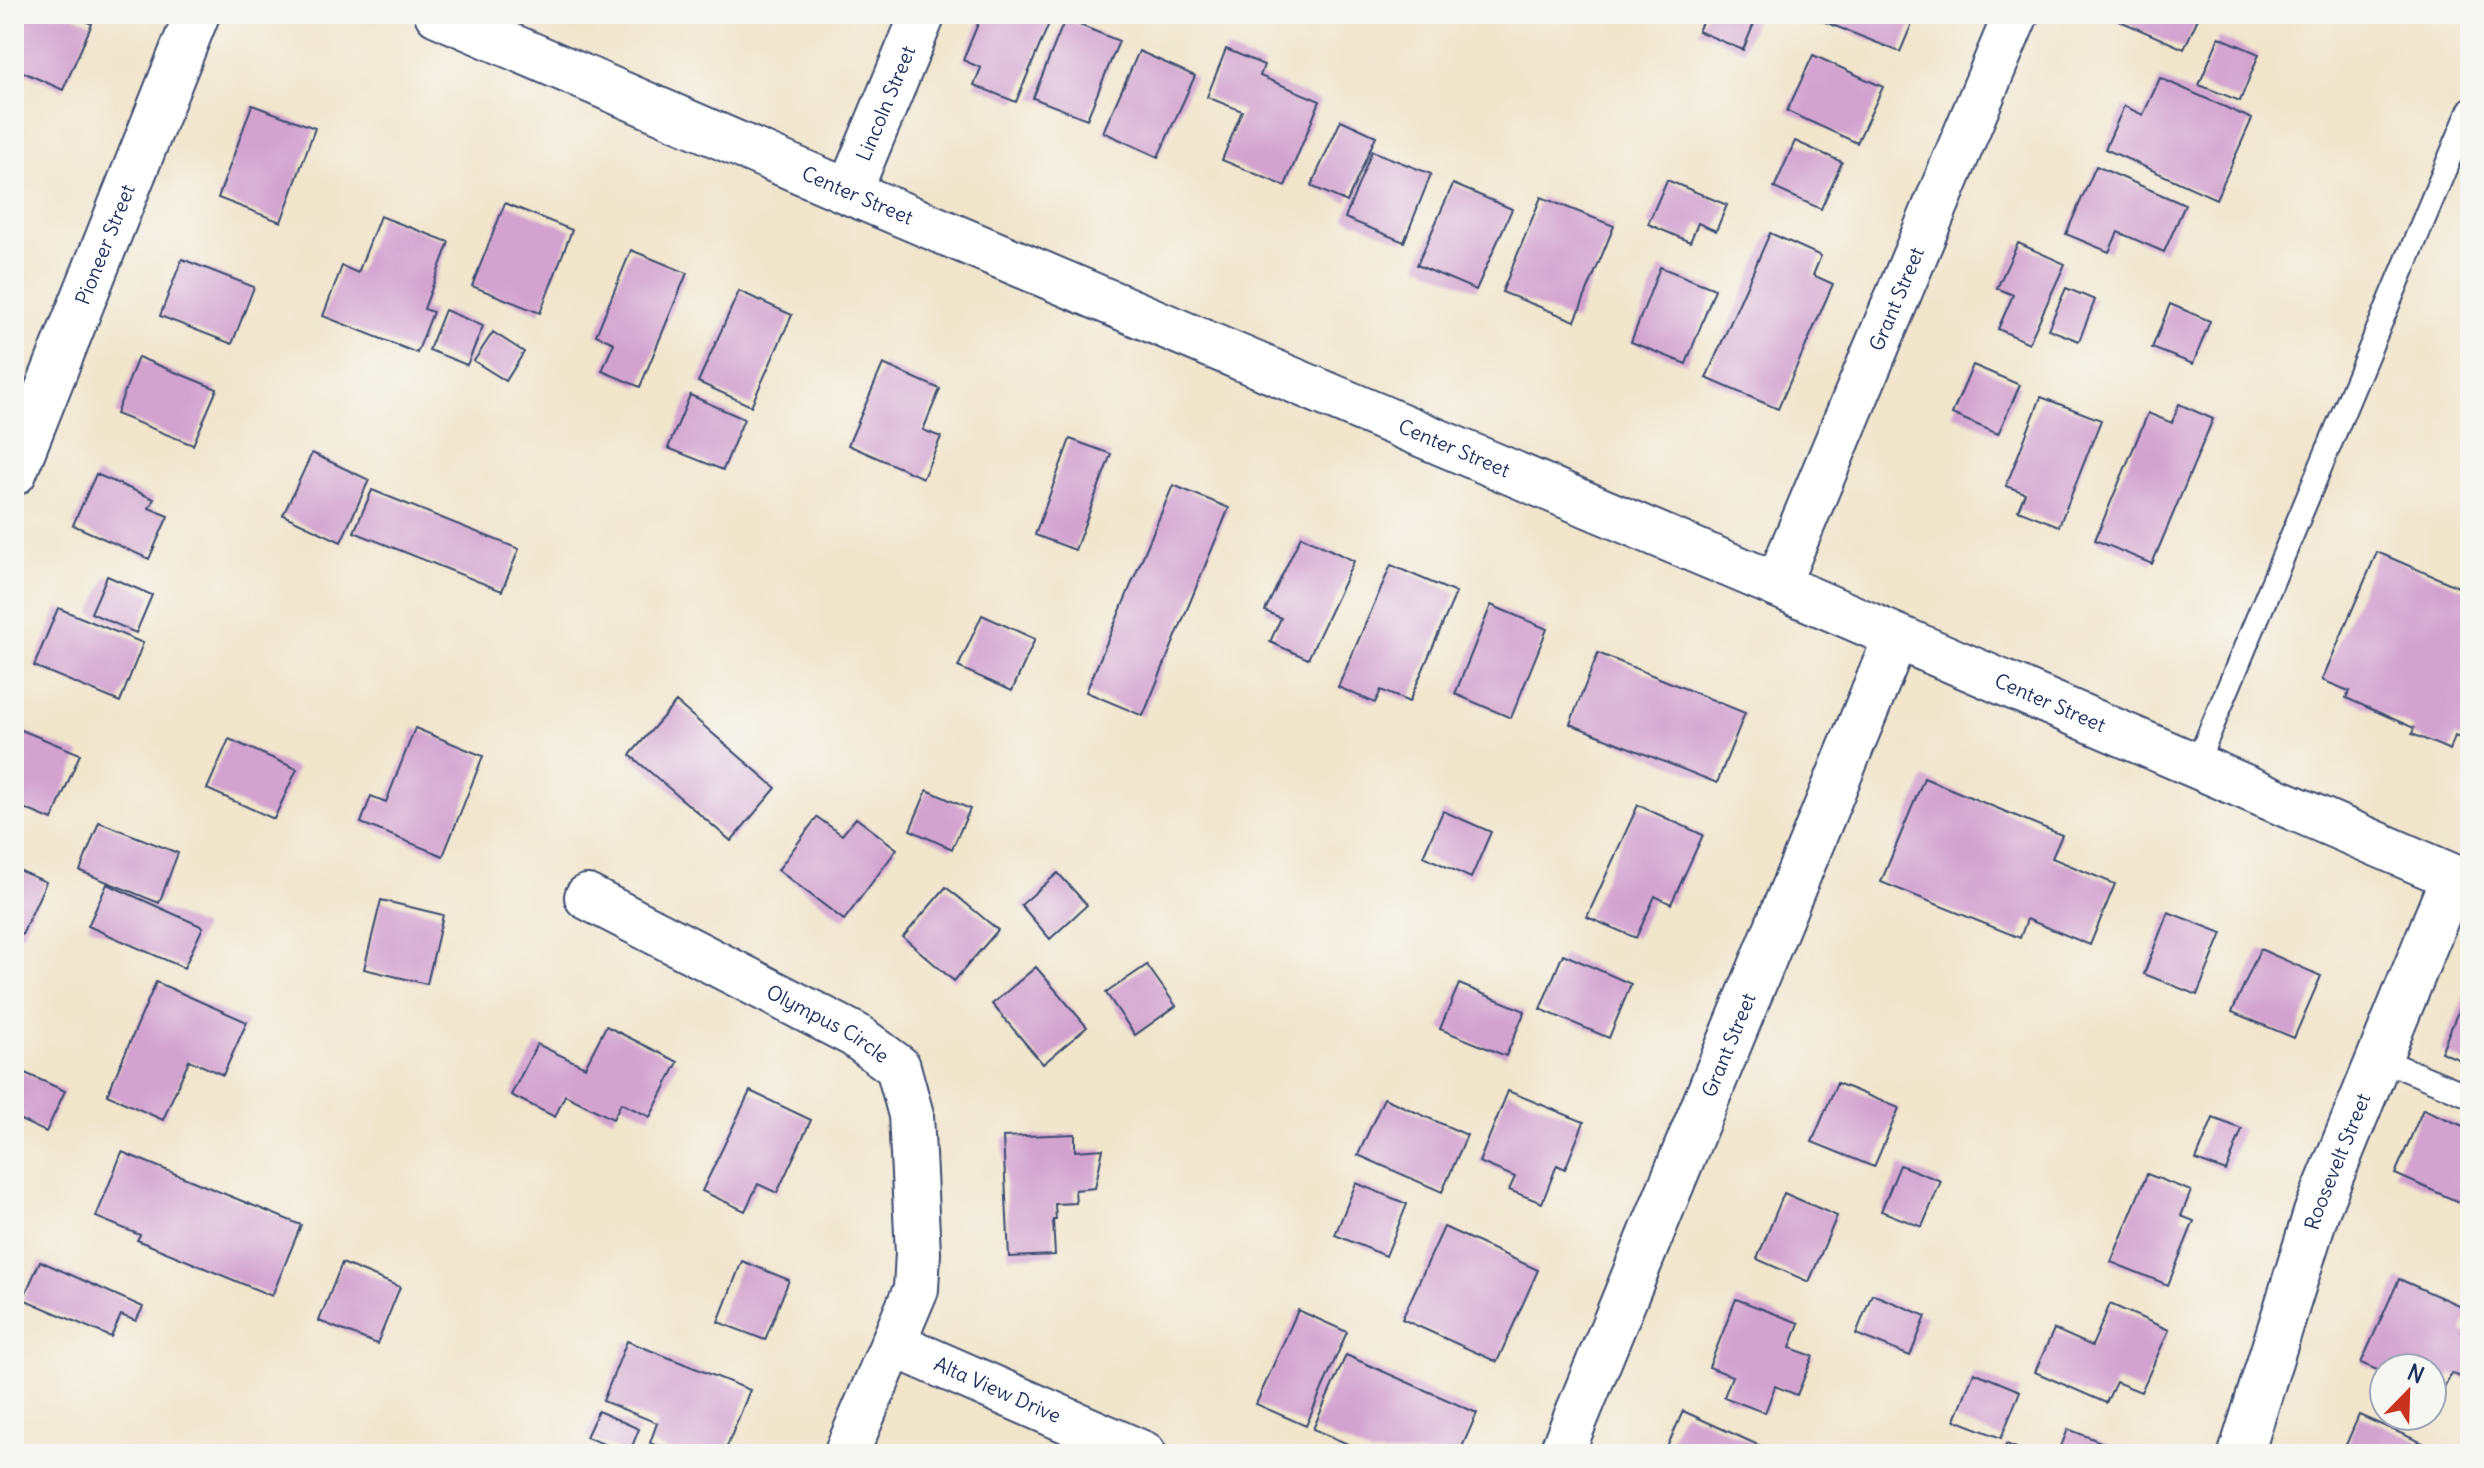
<svg xmlns="http://www.w3.org/2000/svg" width="2484" height="1468" font-family="Delius,sans-serif">
<rect width="100%" height="100%" fill="#f6f6f2"/>
<filter id="ink" filterUnits="userSpaceOnUse"><feTurbulence type="fractalNoise" baseFrequency=".0125" numOctaves="2"/><feDisplacementMap in="SourceGraphic" scale="16" xChannelSelector="R" yChannelSelector="G"/><feConvolveMatrix kernelMatrix="1 2 1 2 8 2 1 2 1" color-interpolation-filters="sRGB"/></filter>
<filter id="wash" filterUnits="userSpaceOnUse"><feTurbulence type="fractalNoise" baseFrequency=".006" numOctaves="4" result="noise"/><feDisplacementMap in="SourceGraphic" scale="32" xChannelSelector="R" yChannelSelector="G"/><feGaussianBlur stdDeviation="1.8" result="paint"/><feColorMatrix in="noise" values="0 0 0 0 0 0 0 0 0 0 0 0 0 0 0 0 0 1.4 0 .05"/><feComposite in="paint" operator="in"/></filter>
<g filter="url(#wash)">
<rect width="100%" height="100%" fill="#f1e5cc"/>
<g id="blocks">
<path fill="#d2a3cf" d="M15,14h55l22,10 -29,66 -49,-22z
M982,14h71l-37,88 -42,-17 7,-17 -18,-8z
M1706,14h33l16,7 -12,29 -45,-19z
M1817,14h99l-16,38 -85,-34z
M2115,14h85l-16,35 -71,-31z
M1065,19l54,22 -32,78 -54,-21z
M2219,37l40,17 -19,47 -41,-16z
M1226,49l38,16 -4,11 60,25 -35,85 -63,-26 20,-49 -35,-14z
M1139,51l56,25 -37,81 -55,-25z
M1813,55l70,32 -26,56 -70,-32z
M2160,78l92,41 -36,80 -111,-50 19,-43 19,9z
M252,105l63,23 -34,94 -63,-24z
M1341,120l35,16 -29,66 -36,-16z
M1795,141l47,21 -21,47 -47,-21z
M1372,151l59,23 -27,68 -59,-24z
M2096,166l89,39 -21,47 -46,-20 -9,20 -43,-18z
M1667,180l60,25 -11,26 -18,-8 -8,19 -42,-18z
M1453,184l59,25 -36,81 -59,-25z
M1541,197l73,29 -39,95 -73,-29z
M505,203l67,27 -32,83 -68,-27z
M14,205l7,4 -7,16z
M380,216l69,26 -25,67 9,3 -16,41 -94,-37 19,-50 16,7z
M1770,233l51,23 -8,19 20,9 -55,125 -72,-31z
M2018,243l47,21 -36,79 -31,-14 15,-34 -16,-7z
M631,250l56,23 -47,114 -38,-16 12,-28 -18,-8z
M182,259l72,28 -22,57 -72,-28z
M1660,267l55,22 -29,75 -55,-22z
M2066,288l29,12 -16,41 -31,-12z
M739,291l53,24 -41,91 -53,-24z
M2170,304l40,17 -17,43 -41,-16z
M445,310l38,16 -16,39 -38,-15z
M493,332l31,20 -18,29 -32,-20z
M138,357l79,32 -24,56 -77,-31z
M883,364l57,25 -17,41 18,7 -18,41 -75,-33z
M1973,365l47,20 -22,49 -46,-20z
M690,395l54,24 -21,51 -55,-22z
M2041,397l60,23 -42,106 -41,-16 7,-17 -19,-7z
M2179,404l34,15 -61,145 -57,-24 53,-127 24,10z
M1070,439l41,15 -36,96 -40,-15z
M312,453l57,27 -28,62 -58,-27z
M96,474l58,25 -5,9 19,8 -19,43 -76,-34z
M1173,485l56,23 -86,208 -57,-24z
M372,490l147,59 -17,42 -148,-59z
M1301,536l53,25 -46,98 -38,-17 11,-24 -16,-7z
M2377,552l93,40v150l-15,-6 -5,14 -38,-16 2,-6 -68,-30 3,-7 -27,-11z
M1391,565l65,28 -47,109 -28,-12 -6,13 -37,-16z
M107,576l45,19 -16,38 -45,-20z
M1491,605l56,24 -36,89 -56,-24z
M58,608l85,35 -23,59 -86,-36z
M982,615l53,24 -23,52 -54,-24z
M1598,653l147,60 -28,70 -147,-59z
M676,702l100,86 -45,53 -101,-86z
M14,727l66,27 -28,66 -38,-16z
M415,728l68,28 -40,100 -82,-33 10,-27 15,6z
M229,739l68,30 -23,50 -67,-30z
M1924,778l138,57 -10,23 63,26 -25,61 -63,-26 -7,19 -139,-56z
M927,790l43,19 -18,40 -42,-19z
M1638,805l65,30 -32,69 -16,-8 -19,42 -49,-21z
M1443,811l48,21 -20,46 -48,-22z
M817,817l25,18 14,-17 41,31 -53,71 -66,-50z
M99,822l79,31 -19,50 -79,-32z
M14,868l32,14 -24,53 -8,-4z
M1058,873l29,32 -37,34 -29,-34z
M107,884l96,43 -19,41 -96,-42z
M946,887l52,43 -44,51 -51,-44z
M381,900l62,15 -16,69 -63,-15z
M2168,912l54,21 -25,62 -53,-21z
M2260,949l61,27 -27,62 -62,-26z
M1563,954l68,30 -22,54 -69,-29z
M1147,965l29,41 -41,29 -29,-42z
M1036,967l51,60 -44,37 -51,-60z
M156,982l91,40 -24,53 -34,-15 -26,60 -56,-25z
M2470,983v81l-29,-12z
M1459,984l66,27 -19,45 -66,-27z
M606,1026l72,36 -28,55 -29,-14 -8,16 -48,-24 -10,22 -44,-22 26,-51 48,23z
M14,1068l51,23 -19,41 -32,-15z
M1837,1083l62,25 -25,59 -62,-25z
M750,1091l61,29 -34,73 -19,-9 -13,27 -43,-20z
M1508,1091l76,31 -19,47 -8,-4 -15,38 -33,-13 6,-13 -36,-15z
M1384,1098l83,37 -25,57 -84,-37z
M2423,1109l47,20v78l-75,-33z
M2213,1118l29,11 -16,42 -30,-11z
M1075,1134v17l28,-2 -8,39 -20,2 1,13 -21,1 1,16h-3l2,35 -46,2 -6,-120z
M122,1152l179,73 -29,71 -135,-56 3,-5 -44,-18z
M1900,1165l41,16 -19,46 -41,-16z
M2147,1174l44,17 -10,25 13,5 -26,64 -57,-23z
M1356,1183l51,21 -21,52 -51,-21z
M1784,1193l53,23 -28,66 -52,-23z
M1444,1227l94,43 -41,92 -95,-43z
M40,1261l103,46 -7,14 -15,-6 -10,22 -88,-38z
M742,1261l47,19 -24,60 -47,-18z
M342,1263l58,24 -23,57 -58,-23z
M2399,1279l71,31 -8,22 8,3v38l-3,7 -16,-7 -11,25 -8,-4v-26h-48v5l-23,-10z
M1872,1294l54,22 -16,40 -54,-22z
M1736,1299l63,24 -9,25 23,8 -16,39 -22,-9 -10,27 -41,-16 8,-21 -23,-9z
M2110,1304l59,26 -28,62 -25,-10 -10,21 -71,-31 19,-43 38,17z
M1298,1310l49,22 -41,94 -50,-22z
M627,1341l123,49 -26,64h-47l-27,-11 7,-20 -54,-22z
M1346,1355l131,58 -18,41h-88l-58,-25z
M1974,1372l46,19 -19,47 -46,-18z
M598,1411l41,18 -10,25 -43,-17z
M1683,1411l95,43h-114z
M2359,1415l89,39h-106z
M2068,1429l56,22 -1,3h-65z
M2006,1444l25,10h-29z"/>
</g>
</g>
<g filter="url(#ink)">
<use href="#blocks" fill-opacity="0" stroke="#3b4a6e" stroke-width="2"/>
<g fill="none" stroke-linecap="round" stroke-linejoin="round">
<defs>
<path id="lane" d="M2196,765l274,-656
M2378,1058l92,38"/>
<g id="street">
<path id="s1" d="M849,192l74,-178"/>
<path id="s2" d="M14,473l183,-459"/>
<path id="s3" d="M1777,585l239,-571"/>
<path id="s4" d="M587,897l268,138 43,32 13,48 7,138 -2,36 -70,165"/>
<path id="s5" d="M893,1344l251,110"/>
<path id="s6" d="M1561,1454l335,-817"/>
<path id="s7" d="M2241,1454l75,-241 137,-336"/>
</g>
<g id="secondary">
<path id="s8" d="M437,14l412,178 928,393 693,299"/>
</g>
</defs>
<use href="#lane" stroke="#3b4a6e" stroke-width="26"/>
<use href="#street" stroke="#3b4a6e" stroke-width="48"/>
<use href="#secondary" stroke="#3b4a6e" stroke-width="48"/>
<use href="#lane" stroke="#fff" stroke-width="22"/>
<use href="#street" stroke="#fff" stroke-width="44"/>
<use href="#secondary" stroke="#fff" stroke-width="44"/>
</g>
</g>
<g text-anchor="middle" stroke-width="6" stroke-linejoin="round" paint-order="stroke">
<g font-size="20" fill="#1b2f5e" stroke="#f6f6f2">
<text dy="7" stroke="none"><textPath href="#s1" startOffset="96">Lincoln Street</textPath></text>
<text dy="7" stroke="none"><textPath href="#s8" startOffset="458">Center Street</textPath></text>
<text dy="7" stroke="none"><textPath href="#s2" startOffset="246">Pioneer Street</textPath></text>
<text dy="7" stroke="none"><textPath href="#s3" startOffset="310">Grant Street</textPath></text>
<text dy="7" stroke="none"><textPath href="#s8" startOffset="1106">Center Street</textPath></text>
<text dy="7" stroke="none"><textPath href="#s8" startOffset="1754">Center Street</textPath></text>
<text dy="7" stroke="none"><textPath href="#s4" startOffset="272">Olympus Circle</textPath></text>
<text dy="7" stroke="none"><textPath href="#s6" startOffset="442">Grant Street</textPath></text>
<text dy="7" stroke="none"><textPath href="#s7" startOffset="308">Roosevelt Street</textPath></text>
<text dy="7" stroke="none"><textPath href="#s5" startOffset="114">Alta View Drive</textPath></text>
</g>
</g>
<rect width="2484" height="1468" fill="none" stroke="#f6f6f2" stroke-width="48"/>
<g transform="translate(2408 1392) rotate(23)"><circle r="38" fill="#f6f6f2" stroke="#9ea6b7" stroke-width="2"/>
<path d="M0-6L14 30L0 20L-14 30Z" fill="#c8321e"/>
<text y="-12" font-size="22" font-weight="bold" text-anchor="middle" fill="#1b2f5e">N</text>
</g>
</svg>
